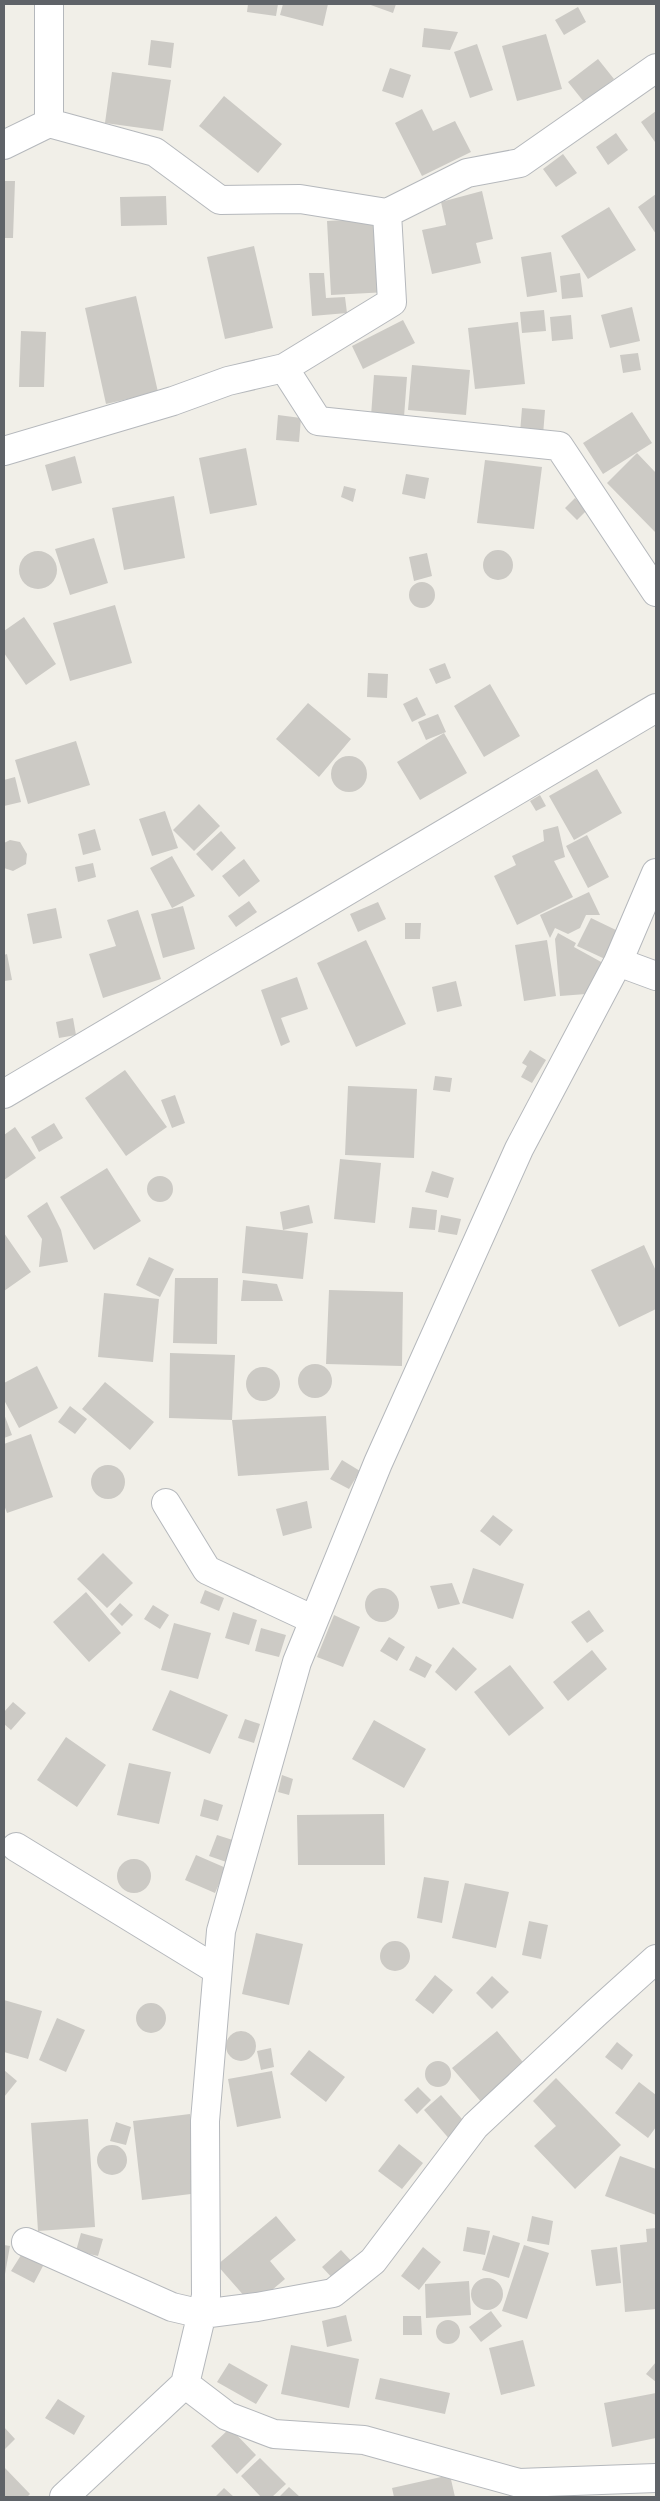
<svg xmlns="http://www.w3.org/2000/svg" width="660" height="2501" font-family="Karla,sans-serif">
<rect width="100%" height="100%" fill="#f1efe8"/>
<path fill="#cccac5" d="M248,4h30l-2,12 -29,-4z
M283,4h45l-5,22 -43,-11z
M368,4h28l-3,9z
M578,7l8,15 -22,13 -9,-15z
M424,28l34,4 -8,18 -28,-3z
M546,34l16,55 -45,12 -15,-55z
M151,40l23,3 -3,25 -23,-3z
M477,44l16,46 -23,8 -16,-46z
M598,59l16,20 -30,23 -16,-20z
M390,68l21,7 -8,23 -21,-7z
M112,72l59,8 -8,51 -58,-8z
M224,96l58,48 -24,29 -59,-47z
M422,109l11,22 22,-10 16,31 -49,24 -27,-53z
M656,111v30l-1,1 -14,-20z
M616,133l12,17 -20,15 -12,-18z
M563,154l14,19 -21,14 -13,-18z
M4,181h11l-2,57h-9z
M482,191l11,48 -17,4 5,20 -49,11 -10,-44 24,-5 -5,-23z
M656,194v40l-18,-27z
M166,196l1,29 -46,1 -1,-29z
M609,207l27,43 -48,29 -27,-43z
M384,218l4,74 -57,3 -4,-74z
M254,246l19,82 -48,11 -18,-82z
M551,252l6,40 -30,5 -6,-40z
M309,273h15l2,25 19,-1 2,16 -35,3z
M580,273l3,24 -21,2 -2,-23z
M136,296l22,96 -52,12 -21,-96z
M632,307l8,34 -30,7 -9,-33z
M544,310l2,21 -24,2 -2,-21z
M571,315l2,24 -21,2 -2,-24z
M403,320l12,23 -52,26 -11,-23z
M518,322l7,62 -50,5 -7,-61z
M21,331l25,1 -2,55h-25z
M638,353l3,17 -18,3 -3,-18z
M412,365l58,5 -4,45 -58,-5z
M374,375l33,2 -3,40 -33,-1z
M522,408l23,2 -2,25 -23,-2z
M632,412l20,31 -49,31 -20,-31z
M278,415l23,3 -2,24 -23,-2z
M246,448l11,57 -47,9 -11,-56z
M637,453l19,20v60l-49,-50z
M75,456l7,27 -30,8 -7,-26z
M485,460l57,7 -8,62 -57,-6z
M406,474l23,4 -4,21 -23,-5z
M344,486l12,3 -3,13 -12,-5z
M174,496l11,62 -61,12 -12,-62z
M575,498l12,12 -10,10 -12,-12z
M94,538l14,45 -38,12 -15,-46z
M483 565a15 15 0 1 1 30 0a15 15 0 1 1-30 0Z
M19 570a19 19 0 1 1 38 0a19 19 0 1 1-38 0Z
M427,553l5,23 -18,5 -5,-24z
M409 595a13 13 0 1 1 26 0a13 13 0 1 1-26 0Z
M115,605l17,58 -62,18 -17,-58z
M24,617l32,47 -30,21 -22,-32v-22z
M445,663l6,15 -15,6 -7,-15z
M368,673l20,1 -1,24 -20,-1z
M490,684l30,52 -36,21 -30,-51z
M417,697l9,18 -14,7 -9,-18z
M308,703l43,36 -32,38 -43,-38z
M438,714l8,18 -20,8 -8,-18z
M444,733l23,40 -47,27 -23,-38z
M76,741l14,44 -62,19 -13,-44z
M331 774a18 18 0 1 1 36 0a18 18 0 1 1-36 0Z
M597,769l25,44 -48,27 -25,-44z
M15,777l6,25 -17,4v-26z
M540,795l6,11 -10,5 -6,-10z
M199,804l21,22 -26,25 -21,-21z
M165,811l13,37 -26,8 -13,-37z
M558,826l7,31 -11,4 19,36 -56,28 -23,-49 22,-11 -4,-9 32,-15 -1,-11z
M95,829l6,21 -18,5 -5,-21z
M221,831l15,17 -24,23 -16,-17z
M587,835l22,42 -21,11 -22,-42z
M10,840l10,2 7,12 -1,10 -13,7 -9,-3v-25z
M172,856l23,40 -23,12 -22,-40z
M244,859l16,22 -21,16 -17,-21z
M93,863l3,14 -18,5 -3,-15z
M589,892l11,23h-14l-6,13 -12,6 -13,-6 -5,10 -10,-23z
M249,901l8,11 -21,15 -8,-11z
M378,902l8,17 -28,13 -8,-18z
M183,906l12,43 -32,9 -12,-44z
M56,908l6,30 -29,6 -6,-30z
M138,910l23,69 -58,19 -14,-44 27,-8 -9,-26z
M591,918l27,13 -13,28 -28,-13z
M405,923h16l-1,16h-15z
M558,933l18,10 -2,4 29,16 -17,31 -26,2 -5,-57z
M366,940l40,84 -50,23 -39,-84z
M547,940l9,56 -32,5 -9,-56z
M7,954l5,26 -8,1v-26z
M297,977l11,32 -27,9 9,24 -9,4 -20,-56z
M456,981l6,25 -25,6 -5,-25z
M73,1018l3,17 -17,3 -3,-16z
M530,1050l16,10 -14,23 -11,-6 6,-11 -5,-3z
M125,1070l42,57 -41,29 -41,-58z
M435,1076l17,2 -2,14 -17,-2z
M348,1086l69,3 -3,69 -69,-3z
M175,1095l10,28 -13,5 -11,-28z
M54,1123l9,15 -24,14 -8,-15z
M15,1127l21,31 -32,22v-45z
M340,1159l41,4 -6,60 -41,-4z
M107,1168l34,53 -47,29 -34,-53z
M432,1171l22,7 -6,20 -23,-6z
M147 1189a13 13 0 1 1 26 0a13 13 0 1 1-26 0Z
M47,1202l14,28 7,32 -29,5 3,-28 -15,-23z
M309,1205l4,18 -30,7 -3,-18z
M412,1207l25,3 -2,20 -26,-2z
M441,1215l20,4 -4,16 -19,-3z
M246,1226l62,7 -5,46 -61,-6z
M4,1233l27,39 -27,19z
M644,1245l12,26v38l-37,18 -28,-57z
M149,1257l25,12 -14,28 -24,-12z
M175,1278h43l-1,66 -44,-1z
M243,1280l34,4 6,17h-42z
M329,1290l74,2 -1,74 -76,-2z
M104,1293l55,6 -6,63 -55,-5z
M170,1353l65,2 -3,65 -63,-2z
M298 1381a17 17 0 1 1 34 0a17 17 0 1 1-34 0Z
M37,1366l21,42 -39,20 -15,-28v-17z
M246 1384a17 17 0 1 1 34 0a17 17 0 1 1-34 0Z
M105,1382l49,40 -24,28 -48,-41z
M70,1406l17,13 -12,15 -17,-12z
M4,1414l8,21 -8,3z
M326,1416l3,54 -91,6 -6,-56z
M31,1434l22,63 -46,16 -3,-8v-61z
M342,1460l18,11 -11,18 -19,-10z
M91 1482a17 17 0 1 1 34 0a17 17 0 1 1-34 0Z
M307,1501l5,27 -29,8 -7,-27z
M493,1515l20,15 -13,16 -20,-15z
M103,1553l30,30 -26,25 -30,-29z
M473,1568l51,16 -11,35 -51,-16z
M452,1583l8,21 -22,5 -8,-23z
M365 1605a17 17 0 1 1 34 0a17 17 0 1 1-34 0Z
M205,1590l19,8 -5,13 -19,-8z
M86,1592l35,41 -32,29 -36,-40z
M120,1603l13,12 -11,11 -12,-12z
M153,1605l16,10 -9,14 -16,-10z
M589,1610l15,21 -17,12 -16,-21z
M233,1612l24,8 -8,25 -24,-7z
M334,1615l26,12 -17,40 -26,-10z
M174,1623l37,10 -13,46 -37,-9z
M261,1628l25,7 -7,22 -24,-6z
M389,1637l16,10 -8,14 -17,-10z
M453,1647l24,22 -21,22 -21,-19z
M592,1650l15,19 -39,32 -15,-19z
M416,1656l16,9 -7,13 -16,-8z
M510,1665l34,43 -35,28 -35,-44z
M170,1690l58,25 -18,39 -58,-24z
M13,1702l13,11 -15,17 -7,-6v-12z
M245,1719l15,5 -6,19 -16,-5z
M374,1720l52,29 -22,39 -52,-29z
M66,1737l40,28 -29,42 -40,-27z
M129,1763l42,9 -12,52 -42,-9z
M282,1775l11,4 -4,16 -11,-3z
M204,1799l19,6 -5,16 -18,-5z
M384,1814l1,51h-87l-1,-50z
M217,1835l22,7 -7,22 -23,-8z
M196,1855l30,13 -11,25 -30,-13z
M117 1876a17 17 0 1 1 34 0a17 17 0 1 1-34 0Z
M424,1877l25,4 -7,42 -25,-5z
M465,1883l44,9 -13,56 -44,-10z
M529,1921l19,4 -7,34 -19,-4z
M256,1933l47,11 -14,61 -47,-11z
M380 1956a15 15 0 1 1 30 0a15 15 0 1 1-30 0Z
M435,1975l18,15 -20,24 -18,-14z
M492,1976l17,16 -17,17 -16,-16z
M4,2000l38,11 -14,48 -24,-7z
M136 2018a15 15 0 1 1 30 0a15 15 0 1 1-30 0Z
M57,2018l28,12 -19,42 -27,-12z
M226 2046a15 15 0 1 1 30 0a15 15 0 1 1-30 0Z
M497,2031l30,36 -44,37 -31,-36z
M617,2042l16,13 -11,15 -17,-13z
M271,2048l3,19 -13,3 -4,-19z
M309,2050l36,27 -19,25 -36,-28z
M425 2074a13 13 0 1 1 26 0a13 13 0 1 1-26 0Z
M4,2070l13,11 -13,16z
M272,2071l9,47 -44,9 -9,-48z
M556,2078l65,67 -46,44 -41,-43 22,-20 -23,-25z
M639,2082l17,13v32l-8,11 -33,-25z
M418,2087l13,13 -14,14 -13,-14z
M441,2095l28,32 -17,15 -28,-32z
M190,2114l9,79 -57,7 -9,-79z
M88,2119l7,108 -57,4 -7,-108z
M116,2122l15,5 -5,18 -16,-4z
M399,2144l24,19 -21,26 -24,-18z
M97 2160a15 15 0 1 1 30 0a15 15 0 1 1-30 0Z
M620,2156l36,13v46l-51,-19z
M276,2216l20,24 -26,21 15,18 -32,27 -36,-41z
M532,2216l21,5 -4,24 -22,-4z
M467,2227l23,4 -5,24 -22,-4z
M656,2228v81l-31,3 -5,-67 27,-3 -1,-13z
M81,2233l22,6 -5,17 -22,-5z
M493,2235l27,8 -11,35 -27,-8z
M4,2245l6,1 -5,28 -1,-1z
M524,2245l25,8 -22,66 -25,-8z
M423,2247l18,15 -22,28 -18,-14z
M617,2247l4,36 -25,3 -5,-36z
M341,2250l14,15 -19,17 -14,-15z
M23,2252l21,12 -10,19 -23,-12z
M471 2294a16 16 0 1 1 32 0a16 16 0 1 1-32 0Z
M469,2281l2,34 -45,3 -1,-34z
M491,2311l11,15 -21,16 -12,-15z
M346,2315l6,26 -25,6 -5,-26z
M403,2316h18l1,19h-19z
M436 2332a12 12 0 1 1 24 0a12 12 0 1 1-24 0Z
M523,2340l12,46 -34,9 -12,-47z
M291,2345l68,14 -10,49 -68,-14z
M656,2362v20l-10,-8z
M229,2363l39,22 -12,19 -39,-22z
M380,2378l70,15 -5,21 -70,-15z
M656,2393v45l-44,9 -8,-44z
M58,2399l27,17 -11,19 -29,-17z
M4,2427l11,12 -11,11z
M230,2428l26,27 -19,19 -26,-28z
M260,2458l26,26 -14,13h-11l-20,-21z
M4,2467l26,27 -3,3h-23z
M450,2475l5,22h-61l-2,-9z
M289,2487l11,10h-21z
M224,2488l10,9h-19z"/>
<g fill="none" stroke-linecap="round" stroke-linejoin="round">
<defs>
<path id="minor" d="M49,4v119l106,29 65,48 80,-1 87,14 80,-40 53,-10 136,-95
M4,145l45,-22
M284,368l34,53 241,25 97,146
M4,451l169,-50 55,-20 56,-13 108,-66 -5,-89
M618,962l38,14
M4,1094l652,-386
M166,1503l41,67 107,50
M16,1847l201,123
M26,2242l146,65 30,7 55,-7 76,-14 40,-32 102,-135 121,-113 60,-54
M185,2384l42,32 47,18 90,6 155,43 137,-5
M64,2497l121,-113 21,-88 -1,-175 16,-190 76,-269 81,-199 141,-314 99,-187 38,-89"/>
</defs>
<use href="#minor" stroke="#b5b8bc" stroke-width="30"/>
<use href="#minor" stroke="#fff" stroke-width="28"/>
</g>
<rect width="660" height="2501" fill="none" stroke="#5f6368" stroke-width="10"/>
</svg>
